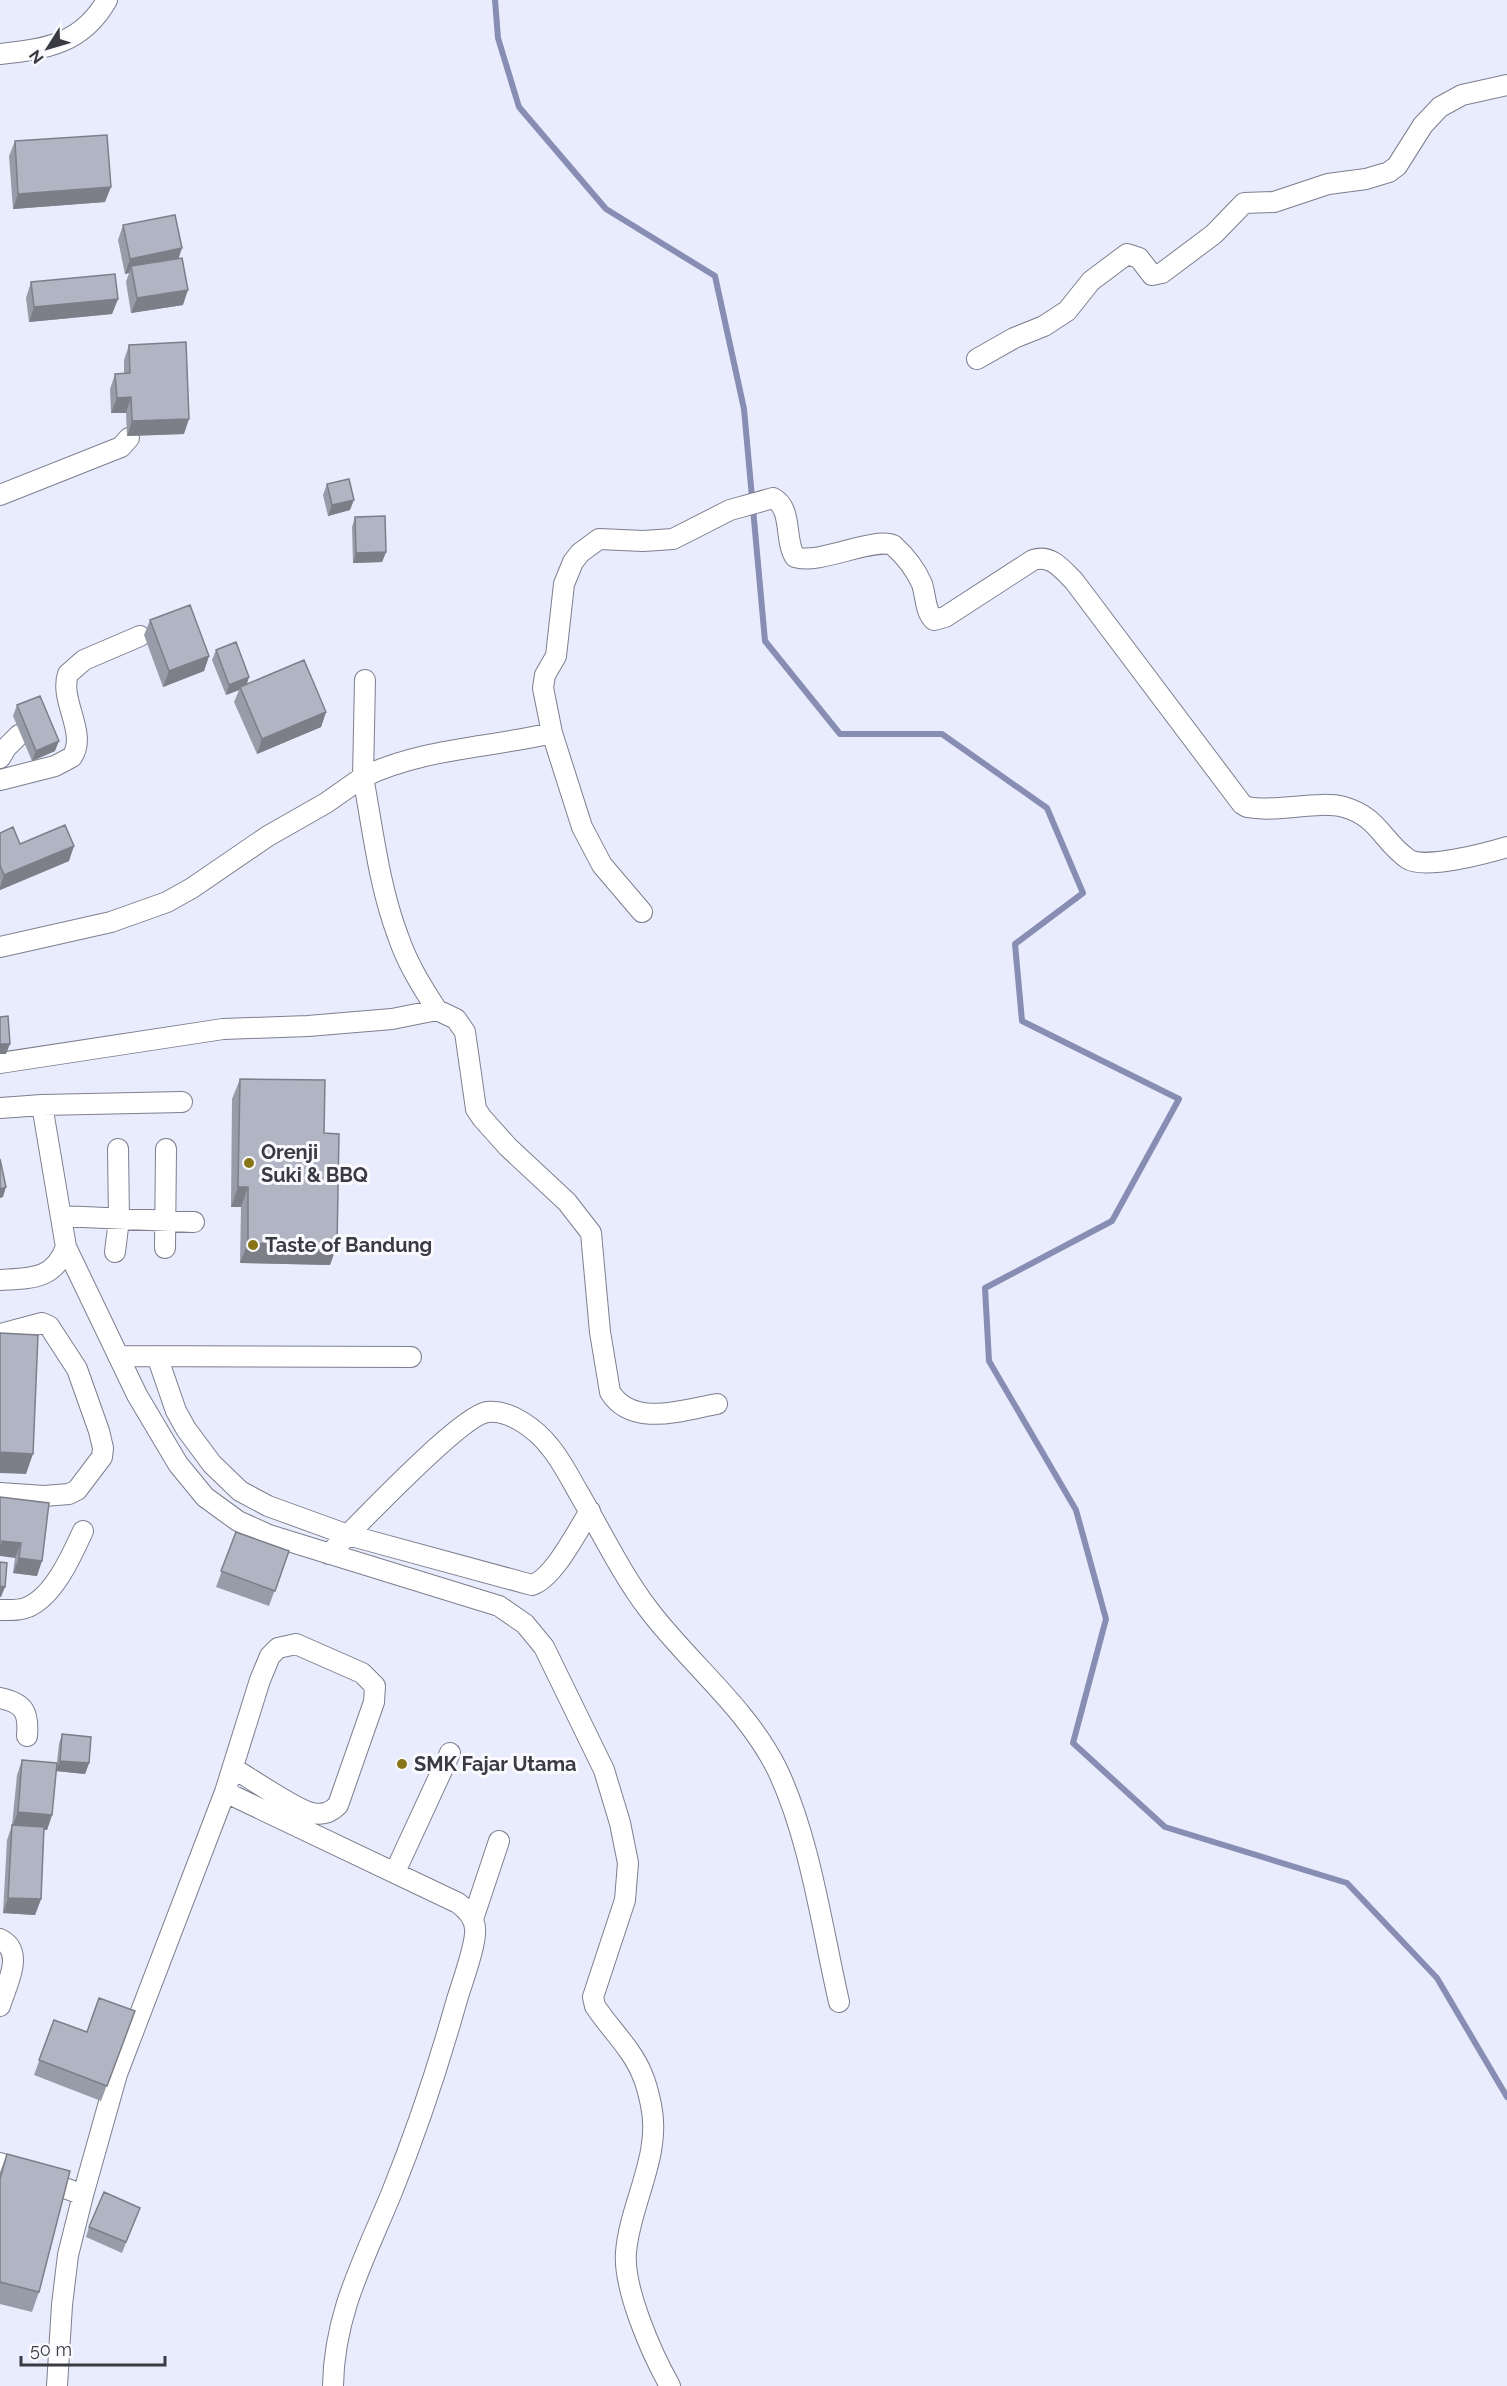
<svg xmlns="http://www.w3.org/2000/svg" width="1507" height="2386" font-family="Raleway,sans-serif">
<rect width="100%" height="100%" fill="#e9ecfd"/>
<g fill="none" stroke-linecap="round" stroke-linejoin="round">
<path stroke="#878db3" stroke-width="6" d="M495,0l3,38 21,69 87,102 109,67 29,133 21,232 75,93h102l105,74 36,85 -68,51 7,77 157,78 -67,122 -127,67 4,73 87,149 30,109 -33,124 92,84 182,56 90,95 70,119"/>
<defs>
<path id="minor" d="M0,54c46,-5 82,-10 107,-54
M977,359l37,-21 30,-12 23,-15 24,-30 36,-27 12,4 13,17 10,-2 52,-39 30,-31 30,-1 54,-18 38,-5 23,-7 8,-6 26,-41 17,-18 22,-12 45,-10
M0,495l121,-48 8,-9
M0,758l6,-10 13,-13
M0,780l55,-14 17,-9c16,-24 -13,-56 -4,-83l16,-14 56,-24
M642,912l-40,-47 -20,-38 -30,-94 -9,-45 2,-13 11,-19 8,-72 9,-22 7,-9 19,-14 44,2 30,-2 57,-29 43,-12c20,10 11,42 22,59 25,8 77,-20 98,-12 11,10 23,25 29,39 4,12 3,28 12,36l11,-3 88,-57c18,-6 29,9 41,21l168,223 5,3c31,6 70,-7 97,0 35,10 38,34 64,52 16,11 79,-6 99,-12
M0,947l111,-25 56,-20 25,-14 76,-52 58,-33 37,-26 2,-97
M437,1010c-15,-23 -30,-47 -39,-74 -19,-50 -25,-106 -35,-159 60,-29 126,-29 189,-44
M0,1063l223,-34 85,-3 84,-7 45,-9 19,9 9,13 11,77 6,9 26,29 59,55 24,31 9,99 10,60c22,36 73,18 107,12
M42,1105l140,-3
M0,1108l42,-3 24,142 71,148 41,69 27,33 33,24 31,14 230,71 26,18 19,23 60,123 16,53 8,40 -3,37 -32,97 2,9c15,23 37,43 47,68 4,9 7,21 9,31 11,50 -21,98 -25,147 -3,37 26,102 44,134
M61,1216l133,6
M165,1248l1,-99
M115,1252l4,-33 -1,-70
M0,1280c31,-2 54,0 66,-33
M0,1334l42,-11 7,3 28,43 22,62 4,17 -1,9 -25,33 -8,4 -25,2 -44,-3
M118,1356l293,1
M157,1356l19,55 10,18 26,35 28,27 28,15 80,29 184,50c22,-7 45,-54 58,-74
M329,1554c26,-26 131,-138 158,-142 23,-3 50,18 63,35 11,13 19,29 27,43 23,39 45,85 72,120 41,54 97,97 128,159 33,69 45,159 62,233
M0,1610c9,0 20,1 28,-3 26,-11 44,-52 55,-76
M0,1698c24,5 29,14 27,38
M225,1792l35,-112 10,-24 8,-8 18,-4 66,29 13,13 -1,16 -36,103c-8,8 -15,10 -26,8 -16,-3 -62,-35 -79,-45
M395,1872l55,-119
M473,1919l26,-78
M0,1939c26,13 6,46 0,67
M0,2163l83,32
M57,2386l5,-81 6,-50 15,-60 34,-121 108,-282 233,111c8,6 16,14 17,25 2,16 -14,57 -19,75 -18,64 -39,127 -64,189 -27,66 -58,121 -59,194"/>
</defs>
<use href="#minor" stroke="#7d7f8e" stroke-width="22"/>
<use href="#minor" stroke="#fff" stroke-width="20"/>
</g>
<path fill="#989ba8" d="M15,141l90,61 -92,7 -4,-53z
M123,225l59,23 -4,11 5,46 -52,8 -5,-31 3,-9 -4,1 -7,-34z
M31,282l87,17 -6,15 -83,8 -3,-24z
M129,345l55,89 -57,2 -1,-23h-15l-1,-24 5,-15h9v-14z
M327,484l23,26 -22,6 -5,-21z
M355,517l31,35 -4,10 -29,1 -1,-36z
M150,620l59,36 -5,15 -41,16 -19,-52z
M216,650l31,34 79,28 -5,15 -64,27 -23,-52 5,-12 -13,5 -14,-35z
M17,705l38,46 -23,10 -19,-45z
M0,833l20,11 49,17 -69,29z
M240,1079l84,54 13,112 -7,20 -90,-2 1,-56h-10l1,-108z
M0,1497l37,79 -24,-3 2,-15z
M236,1532l53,19 -20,55 -53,-19z
M62,1734l27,29 -4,11 -29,-3 3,-27z
M22,1760l30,55 -5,15h-3l-3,69 -6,16 -32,-2 4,-73 5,-15 5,-50z
M135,2011l-34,90 -67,-26 20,-55 33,12z
M7,2154l32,138 -7,20 -32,-8v-132z
M140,2208l-18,45 -36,-16 3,-10z"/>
<path fill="#7c7e88" d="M111,187l-6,15 -92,7 5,-15z
M182,248l-5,15 -46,3 -2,7 -4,1 5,-15z
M188,290l-5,15 -52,8 6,-15z
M118,299l-6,15 -83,8 5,-15z
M131,397l-5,16h-15l6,-15z
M189,419l-5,15 -57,2 5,-15z
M354,500l-4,10 -22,6 4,-11z
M386,552l-4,10 -29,1 3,-10z
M209,656l-5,15 -41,16 6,-16z
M249,677l-3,10h-6l-1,3 -13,5 3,-10z
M326,712l-5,15 -64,27 5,-15z
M59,741l-4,10 -23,10 4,-10z
M74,846l-5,15 -69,29v-3l4,-12z
M0,1044h10l-4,10h-6z
M6,1187l-3,10 -3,1v-9z
M238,1187h10l-7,20h-10z
M248,1243l89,2 -7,20 -90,-2z
M0,1452l33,2 -7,20 -26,-1z
M2,1541l19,2 -6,15 -15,-2v-11z
M19,1558l23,3 -5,15 -24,-3z
M0,1586l5,1 -4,10h-1z
M60,1761l29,2 -4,11 -29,-3z
M18,1812l34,3 -5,15 -35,-3z
M8,1898l33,1 -6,16 -32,-2z"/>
<path fill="#b1b4c3" stroke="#7c7e88" stroke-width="1.5" d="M107,135l4,52 -93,7 -3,-53z
M175,215l7,33 -52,11 -7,-34z
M182,258l6,32 -51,8 -6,-32z
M115,274l3,25 -84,8 -3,-25z
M186,342l3,77 -57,2 -1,-24 -14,1 -2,-24 15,-1 -1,-28z
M349,479l5,21 -22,5 -5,-21z
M385,516l1,36 -30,1 -1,-36z
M190,605l19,51 -40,15 -19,-51z
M236,642l13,35 -20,8 -13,-35z
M304,660l22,52 -64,27 -22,-52z
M40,696l19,45 -23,10 -19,-46z
M65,825l9,21 -70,29 -4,-10v-32l13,-6 7,17z
M8,1016l2,28h-10v-27z
M240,1079l85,1 -1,53 15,1 -2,111 -89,-2v-56h-10z
M0,1159l6,28 -6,2z
M0,1333l38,2 -5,119 -33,-2z
M0,1497l49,6 -7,58 -23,-3 2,-15 -19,-2v4h-2z
M236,1532l53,19 -14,40 -54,-20z
M0,1562l7,1 -2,24 -5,-1z
M62,1734l29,3 -2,26 -29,-2z
M22,1760l35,3 -5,52 -34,-3z
M12,1825l32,2 -3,72 -33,-1z
M99,1998l36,13 -28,75 -68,-26 15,-40 33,12z
M7,2154l63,17 -31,121 -39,-10v-103z
M104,2192l36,16 -14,34 -37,-15z"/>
<g fill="#877518" stroke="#fafafe" stroke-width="2">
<circle cx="249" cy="1163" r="6"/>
<circle cx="253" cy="1245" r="6"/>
<circle cx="402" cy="1764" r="6"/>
</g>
<g text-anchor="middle" stroke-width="6" stroke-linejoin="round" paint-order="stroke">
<g font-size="20" font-weight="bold" fill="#3a3b42" stroke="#fafafe" text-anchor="start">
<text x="261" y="1159">Orenji<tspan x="261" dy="23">Suki &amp; BBQ</tspan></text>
<text x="265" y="1252">Taste of Bandung</text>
<text x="414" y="1771">SMK Fajar Utama</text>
</g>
</g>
<g transform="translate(48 48) rotate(233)" stroke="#fafafe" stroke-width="4.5" paint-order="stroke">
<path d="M0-4.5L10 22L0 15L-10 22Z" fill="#3a3b42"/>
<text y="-9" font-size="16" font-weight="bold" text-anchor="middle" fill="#3a3b42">N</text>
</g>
<path d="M21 2356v9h144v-9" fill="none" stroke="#3a3b42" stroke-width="3"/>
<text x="30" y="2356" font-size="18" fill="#3a3b42" stroke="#fafafe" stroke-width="4.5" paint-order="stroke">50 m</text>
</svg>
